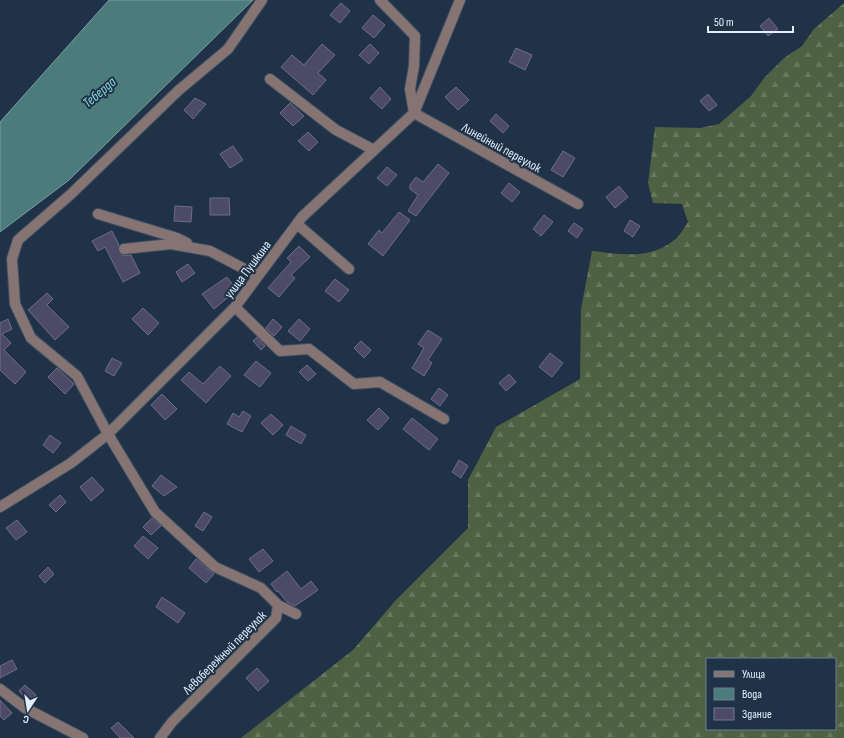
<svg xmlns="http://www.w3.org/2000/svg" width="844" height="738" font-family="'Sofia Sans Condensed',sans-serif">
<defs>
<pattern id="forest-firs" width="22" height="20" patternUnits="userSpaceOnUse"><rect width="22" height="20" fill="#4e6143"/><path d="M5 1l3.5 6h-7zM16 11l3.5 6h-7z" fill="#67785f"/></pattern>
</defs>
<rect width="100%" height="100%" fill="#203247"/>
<path fill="url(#forest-firs)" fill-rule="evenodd" d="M844,3v735h-603l112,-88 43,-50 72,-72v-48l28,-53 84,-48 1,-70 11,-58c28,3 57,9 81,-10 6,-4 11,-13 15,-19l-6,-18 -29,-1 -5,-20 7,-56 45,1 19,-4 32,-28 14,-19 19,-19 18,-12 12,-17zM707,659h128v70h-128z"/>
<path fill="#4c7b7c" stroke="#799ea2" d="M109,0h144l-184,180 -69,52v-110z"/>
<path fill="#4c4a66" stroke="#6e6c8a" d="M341,3l9,8 -10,12 -10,-8z
M373,15l12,10 -11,13 -12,-10z
M769,18l9,11 -10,7 -8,-10z
M322,44l13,11 -17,18 8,7 -13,15 -32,-28 11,-12 12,10z
M370,44l9,9 -10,11 -10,-9z
M516,48l16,7 -7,15 -16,-8z
M380,87l11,12 -9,10 -12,-11z
M456,87l13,13 -11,10 -13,-13z
M708,94l9,11 -8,6 -9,-10z
M195,98l11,6 -13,15 -9,-9z
M290,103l14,13 -11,10 -13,-13z
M496,114l13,12 -6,7 -13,-12z
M308,132l10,10 -9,9 -11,-10z
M233,146l10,14 -13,8 -10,-14z
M563,151l12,7 -12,19 -12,-7z
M438,164l11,9 -33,43 -8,-5 10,-16 -8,-6v-4l6,-8 7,5z
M387,167l10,8 -10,11 -10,-8z
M509,183l11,9 -8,10 -11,-9z
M619,186l9,11 -13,11 -9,-11z
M210,198h19l1,17h-20z
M175,206l17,1 -1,15 -17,-1z
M399,212l11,8 -27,36 -15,-12 11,-14 3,3z
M544,215l9,7 -12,14 -8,-7z
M630,220l10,6 -7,11 -9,-6z
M574,223l9,6 -6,9 -9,-7z
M112,231l7,14v7l3,3h9l9,18 -17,9 -18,-35 -7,4 -6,-10z
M299,246l11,11 -19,18 4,3 -16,19 -11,-9 23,-26 -4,-4z
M188,264l7,9 -13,9 -6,-10z
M227,277l10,13 -23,19 -12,-15z
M335,279l14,11 -10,12 -14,-11z
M47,293l6,6 -6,6 22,22 -14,13 -27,-30z
M143,308l16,15 -11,12 -16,-16z
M8,319l4,10 -10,5 9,9 -7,7 22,22 -11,12 -15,-14v-47z
M273,319l9,8 -8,9 -8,-8z
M299,319l11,10 -10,12 -12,-10z
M428,330l14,9 -14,21 4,3 -8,13 -12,-8 12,-20 -6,-4z
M257,337l8,9 -4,4 -8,-9z
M361,341l10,9 -7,8 -10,-10z
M550,353l13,10 -11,14 -13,-10z
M112,358l10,5 -8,13 -9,-5z
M256,361l15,12 -11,14 -16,-12z
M307,365l9,9 -8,7 -9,-9z
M220,366l11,10 -25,27 -25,-23 8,-8 14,12z
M57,368l17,16 -9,10 -17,-17z
M509,374l7,8 -10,9 -7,-8z
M439,388l9,7 -8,11 -9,-7z
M162,394l15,15 -12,11 -14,-15z
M379,408l10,10 -11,12 -11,-10z
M243,411l8,5 -9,16 -15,-8 6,-11 6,4z
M271,414l12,11 -10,10 -12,-12z
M412,418l26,21 -9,11 -26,-21z
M291,426l15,9 -5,9 -15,-9z
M50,435l11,8 -8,10 -10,-8z
M459,460l9,6 -7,12 -9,-6z
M161,475l16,12 -13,9 -12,-10z
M92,477l12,13 -13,11 -11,-14z
M60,495l6,7 -10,10 -7,-7z
M204,512l8,5 -9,14 -8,-5z
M152,518l9,8 -10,9 -8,-8z
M17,520l10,12 -11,8 -10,-12z
M143,536l15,12 -10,11 -14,-13z
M263,549l10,12 -14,11 -10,-13z
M196,559l18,15 -8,9 -17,-15z
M48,567l6,7 -9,9 -6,-7z
M287,571l14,18 10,-8 7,9 -23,16 -8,-4 -9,-11 -1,1 -6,-8z
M162,597l23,16 -7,10 -22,-16z
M12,660l5,9 -17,9v-12z
M257,668l12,13 -11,10 -12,-13z
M25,685l11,10 -7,7 -10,-11z
M0,700l12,13 -8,7 -4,-4z
M118,722l16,16h-14l-9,-10z"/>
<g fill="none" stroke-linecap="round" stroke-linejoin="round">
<defs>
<path id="minor" d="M380,0l35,36 -1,30 -4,23 4,24 164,91
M270,79l66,51 38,20
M98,214l79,24 10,5
M297,224l52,45
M124,249l47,-5 39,7 48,25
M235,307l45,44 29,-2 45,35 26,-2 64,37
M0,507l71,-44 37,-29 127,-127 67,-90 112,-104 46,-113
M278,605l18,9
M0,689l25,19 58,30
M160,738l12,-16 104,-104 2,-13 -17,-17 -46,-21 -60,-55 -47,-78 -31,-58 -46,-38 -16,-34 -3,-45 6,-19 52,-45 109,-105 49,-41 34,-49"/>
</defs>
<use href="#minor" stroke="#3f5064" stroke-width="12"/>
<use href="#minor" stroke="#867473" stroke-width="10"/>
</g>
<g text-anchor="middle" stroke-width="4" stroke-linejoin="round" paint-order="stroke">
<g font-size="13" fill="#e2eefc" stroke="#203247">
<text transform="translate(502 147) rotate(29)" y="5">Линейный переулок</text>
<text transform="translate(247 269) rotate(-53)" y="5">улица Пушкина</text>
<text transform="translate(224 652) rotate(-45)" y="5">Левобережный переулок</text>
</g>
<g font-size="14" font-style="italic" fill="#85d8da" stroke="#203247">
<text transform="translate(99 92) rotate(-41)" y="5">Теберда</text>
</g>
</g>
<rect x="706" y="658" width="130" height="72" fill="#203247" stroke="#6e7d8f"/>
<rect x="714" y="671" width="20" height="6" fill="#867473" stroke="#6e7d8f"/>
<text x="742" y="678" font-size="12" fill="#e2eefc">Улица</text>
<rect x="714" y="688" width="20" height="12" fill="#4c7b7c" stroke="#6e7d8f"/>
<text x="742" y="698" font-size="12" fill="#e2eefc">Вода</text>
<rect x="714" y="708" width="20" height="12" fill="#4c4a66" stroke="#6e7d8f"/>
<text x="742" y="718" font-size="12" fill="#e2eefc">Здание</text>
<g transform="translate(28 710) rotate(192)" stroke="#203247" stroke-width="3" paint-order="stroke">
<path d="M0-3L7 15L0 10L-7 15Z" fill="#e2eefc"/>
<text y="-6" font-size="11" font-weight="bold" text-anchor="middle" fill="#e2eefc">С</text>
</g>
<path d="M708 26v6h85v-6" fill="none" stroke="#e2eefc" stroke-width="2"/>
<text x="714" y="26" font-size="12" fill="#e2eefc" stroke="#203247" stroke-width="3" paint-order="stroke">50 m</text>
</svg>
